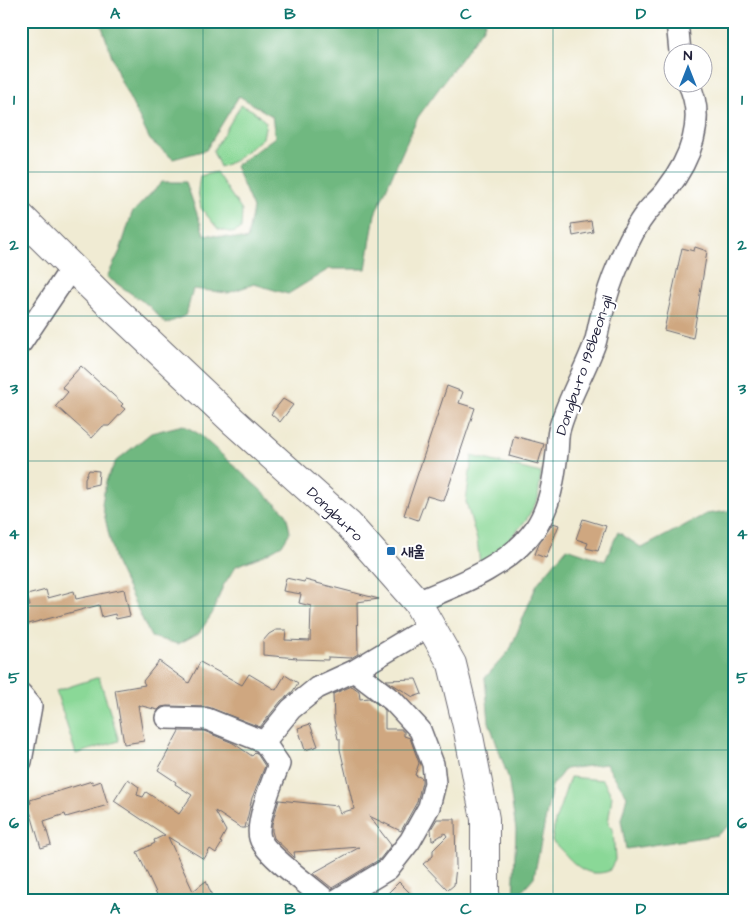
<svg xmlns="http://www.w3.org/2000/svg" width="756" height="922" font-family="'Architects Daughter','Poor Story',sans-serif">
<rect width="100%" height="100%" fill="#fff"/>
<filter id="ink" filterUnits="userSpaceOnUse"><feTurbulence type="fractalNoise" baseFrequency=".02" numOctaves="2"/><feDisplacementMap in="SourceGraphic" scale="10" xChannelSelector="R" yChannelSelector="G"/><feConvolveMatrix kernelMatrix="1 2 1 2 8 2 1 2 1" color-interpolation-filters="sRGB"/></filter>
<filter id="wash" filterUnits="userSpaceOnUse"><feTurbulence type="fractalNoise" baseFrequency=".0096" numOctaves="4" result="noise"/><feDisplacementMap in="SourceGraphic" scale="20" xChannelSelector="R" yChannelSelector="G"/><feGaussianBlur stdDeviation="1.12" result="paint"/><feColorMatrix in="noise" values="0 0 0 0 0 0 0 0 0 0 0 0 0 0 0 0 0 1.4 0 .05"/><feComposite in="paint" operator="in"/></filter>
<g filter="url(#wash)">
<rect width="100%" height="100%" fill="#f0ebd3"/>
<path fill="#8ad897" stroke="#567d69" d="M241,105l11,5 14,12 -3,16 -29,23 -14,6 -7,-16z
M216,172l26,39 -1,18 -8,4 -15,-4 -17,-21 -3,-18 2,-14z
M472,456l69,17 -3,26 -12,21 -25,30 -21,14 -3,-24 -11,-38z
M99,677l20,64 -43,13 -20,-63z
M570,777l33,3 9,16 -4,28 5,5 2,31 -6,11c-28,9 -38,-13 -57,-30l3,-19z"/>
<path fill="#6fb880" stroke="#486d5e" d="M100,21h386l-3,7 -65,89 -43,97 -9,55h-37l-41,25 -34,-10 -26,9 -35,-4 -7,26 -20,9 -18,-19 -41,-28 13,-26 12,-38 30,-31h24l18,52 43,6 6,-32 -18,-42 40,-29 -3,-21 -33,-20 -33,54 -33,9 -23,-19 -31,-63z
M183,425l16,9 87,79 4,19 -8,13 -18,10 -28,11 -13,20 -11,28 -13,19 -21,11 -27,-7 -36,-75 -13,-58 4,-23 10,-20 35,-28z
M735,510v311l-18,14 -91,14 -5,-29 6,-24 -21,-32 -41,5 -13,17 -18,91 -21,24 3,-71 -8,-53 -19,-55 -4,-44 25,-28 27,-66 30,-36 38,13 13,-29 24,16 64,-34z"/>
<g id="blocks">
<path fill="#cfa780" d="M591,221l2,11 -20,4 -2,-12z
M695,247l12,4 -14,87 -29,-8 18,-82 12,3z
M81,366l42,38 -2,2 4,3 -16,17h-6l-11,12 -36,-32 12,-14 -6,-5z
M447,386l16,6 -4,11 16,5 -31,93 -17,-5 -9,24 -14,-5z
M283,399l10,6 -13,17 -9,-8z
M514,436l30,8 -6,20 -29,-8z
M89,470l10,1 -1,13 -13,3v-9z
M583,519l23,7 -8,25 -12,-3 2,-5 -12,-4z
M553,523l6,2 -13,33 -11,-4 4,-10z
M286,578l18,4 1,-2 74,19 -22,3 1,52 -7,4 -23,-1v3l-32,-1 1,-1 -34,-3v-14l6,-7 7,-4h10l-1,10 25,1 1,-35 -12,-3 2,-9 -18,-3z
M124,589l6,27 -14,3 -1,-5 -13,3 -3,-12 -78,21v-17l9,-3 -3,-11 19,-5 2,8 26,-7 2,8z
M159,661l30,22 11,-21 42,23 7,-11 27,16 9,-15 13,8 -5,8 -12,10 -21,26 -52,-20 -41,-1 -6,1 -3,3 -20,-5 6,36 -20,3 -9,-54 30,-5 -2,-4z
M416,679l6,15 -9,3 -27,-17z
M352,686l7,5 1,8 9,-1 16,12v19h17v2h2v5l6,2 9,25 -4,12 7,3v4l-5,20 -16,29 -32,-15 22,29 -11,14 -48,29 -19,-15 47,-26 -66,5 1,6 -21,-20 -2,-7v-7l7,-24 58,6 3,7 14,-4 -14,-60v-10h-2l-4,-19 -1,-26z
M310,724l8,22 -13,4 -7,-22z
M179,731h25l29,12 19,13 4,-4 9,14 -13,32 -7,30h-4l-26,-17 11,20 -6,11 2,1 -6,10 -6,-4 -6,10 -36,-22 25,54 13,-10 8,20h-54l-23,-49 18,-9 -1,-3 11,-5 -51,-34 14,-22 11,8 -2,8 6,2 3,-5 33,22 13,-19 -17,-11 1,-2 -18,-12z
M92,781l1,3 8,-3 7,24 -42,12 -1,-3 -21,7 7,24 -10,3 -13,-44 3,-1 -1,-3z
M437,819h18l1,48 -2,18 -6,5 -25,-26 10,-8v-6l14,-14 -2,-3 -13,8 -1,-12z
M399,882l11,11 -2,2 6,6h-19l-7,-8z"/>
</g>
</g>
<g filter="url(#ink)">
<use href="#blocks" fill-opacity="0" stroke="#6a6870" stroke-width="1"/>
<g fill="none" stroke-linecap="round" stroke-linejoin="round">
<defs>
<path id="minor" d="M677,21l3,31
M21,343l51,-76
M417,602c41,-17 91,-35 118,-73 15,-22 19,-50 22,-76 1,-8 0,-18 3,-26 8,-28 25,-56 35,-84 3,-10 4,-20 7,-29 4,-17 10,-35 17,-51 7,-17 15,-35 27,-50 6,-8 14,-14 20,-22 24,-31 41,-71 22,-109
M21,694l10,12 -10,55
M167,718l40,1 57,23 15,22c-6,16 -24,59 -19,74 4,16 53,50 67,63
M264,742l27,-33 26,-21 37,-17 77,-46
M335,901l53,-32 22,-28 19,-34 6,-24 -2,-19 -13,-34 -27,-29 -39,-30"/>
<path id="major" d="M21,217l86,85 126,119 116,104 68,77 35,62 15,62 18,93v82"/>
</defs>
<use href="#minor" stroke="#6a6870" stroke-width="24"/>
<use href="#major" stroke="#6a6870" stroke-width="30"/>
<use href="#minor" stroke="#fff" stroke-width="21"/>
<use href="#major" stroke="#fff" stroke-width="28"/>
</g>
</g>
<path fill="none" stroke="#0f766e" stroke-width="1" stroke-opacity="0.55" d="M203,21v880M378,21v880M553,21v880M21,172h714M21,316h714M21,461h714M21,606h714M21,750h714"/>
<rect fill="#1f6fb2" stroke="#fff" stroke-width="2" x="386" y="546" width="10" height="10" rx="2.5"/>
<g text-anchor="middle" stroke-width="4" stroke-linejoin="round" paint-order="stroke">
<g font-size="15" fill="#22223b" stroke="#fff">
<text transform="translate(584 365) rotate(-71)" y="5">Dongbu-ro 198beon-gil</text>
<text transform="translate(335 514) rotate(44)" y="5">Dongbu-ro</text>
</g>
<g font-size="15" font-weight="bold" fill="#22223b" stroke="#fff" text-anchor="start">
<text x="401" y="556">새울</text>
</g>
</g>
<rect width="756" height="922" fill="none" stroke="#fff" stroke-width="55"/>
<g transform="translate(688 68)"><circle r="24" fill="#ffffff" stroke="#a7a7b1"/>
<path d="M0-4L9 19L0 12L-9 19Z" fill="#1f6fb2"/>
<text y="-8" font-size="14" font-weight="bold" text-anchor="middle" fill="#22223b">N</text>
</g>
<rect x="28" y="28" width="700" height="866" fill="none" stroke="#0f766e" stroke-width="2"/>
<g font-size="16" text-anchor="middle" font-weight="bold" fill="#0f766e">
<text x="115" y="19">A</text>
<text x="290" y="19">B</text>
<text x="466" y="19">C</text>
<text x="641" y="19">D</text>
<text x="14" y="105">1</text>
<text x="742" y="105">1</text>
<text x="14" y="250">2</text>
<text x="742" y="250">2</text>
<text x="14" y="394">3</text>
<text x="742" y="394">3</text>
<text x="14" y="539">4</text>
<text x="742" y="539">4</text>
<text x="14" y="683">5</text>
<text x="742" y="683">5</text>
<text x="14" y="828">6</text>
<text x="742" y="828">6</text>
<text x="115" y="914">A</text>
<text x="290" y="914">B</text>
<text x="466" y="914">C</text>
<text x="641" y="914">D</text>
</g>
</svg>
